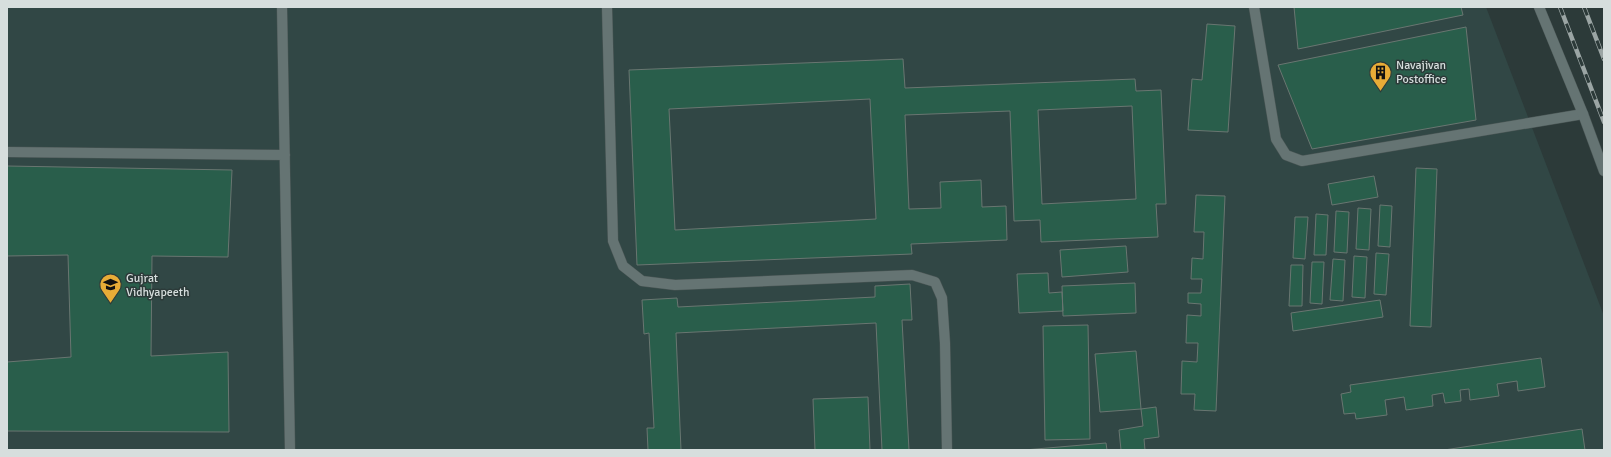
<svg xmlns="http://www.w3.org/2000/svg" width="1611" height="457" font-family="Signika,sans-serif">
<rect width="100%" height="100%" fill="#2c3a39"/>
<path fill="#314745" d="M7,7h1479l118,309v134h-1597z"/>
<path fill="#295e4b" stroke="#697671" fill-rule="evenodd" d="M1294,7h167l2,8 -165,34z
M1207,24l28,2 -7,106 -40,-2 4,-51 10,1z
M1466,27l10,93 -164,29 -34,-84z
M903,59l2,29 230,-9 1,12 25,-1 5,114h-10l2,33 -117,5 -1,-22 -26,1 -4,-110 -105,4 4,94 32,-1 -1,-26 41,-2 1,27 24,-1 1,34 -96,4 1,10 -275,11 -8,-195zM870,99l6,120 -201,11 -6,-121zM1132,106l4,93 -94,5 -4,-94z
M7,166l225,4 -4,87 -76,-1 -1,100 77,-4 1,80 -222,-1v-69l64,-5 -3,-102 -61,1z
M1416,168l21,1 -6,158 -21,-1z
M1374,176l4,21 -46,8 -4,-21z
M1196,195l29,1 -9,215 -22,-1 1,-16h-14l1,-33 15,1 1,-19h-12l1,-28 14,1v-12l-13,-1v-10h13l1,-14h-11l1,-21 11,1 1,-27h-10z
M1380,205l12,1 -2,41 -12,-1z
M1358,208l13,1 -2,41 -13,-1z
M1336,211l13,1 -2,41 -13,-1z
M1316,214l12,1 -2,40h-12z
M1295,217h13l-3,42 -12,-1z
M1126,246l2,26 -66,5 -2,-27z
M1376,253l13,1 -3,41 -12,-1z
M1354,256l13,1 -2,41 -13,-1z
M1333,259l12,1 -2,41 -13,-1z
M1312,262h12l-2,42 -12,-1z
M1291,265h12l-1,41h-13z
M1048,273l1,20 13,-1 1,19 -44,2 -2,-39z
M1135,283l1,30 -73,3 -1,-30z
M910,284l2,36h-10l7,130h-27l-6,-127 -200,10 5,117h-33l-1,-22h7l-5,-95 -5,1 -2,-34 35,-2 1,9 197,-10v-11z
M1380,300l3,17 -90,14 -2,-18z
M1088,325l2,114 -45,1 -2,-114z
M1136,351l5,58 -41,3 -5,-58z
M1541,358l4,29 -27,4 -1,-10 -20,3 2,12 -29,4 -1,-11 -9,1 1,11 -16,2 -2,-10 -11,2 1,11 -27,4 -2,-13 -19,3 2,15 -31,4 -1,-6 -11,1 -3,-20 10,-2 -1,-7z
M868,397l2,53h-55l-2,-51z
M1156,407l3,30 -15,2 1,11h-24l-2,-20 24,-4 -2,-17z
M1582,429l3,21h-141z
M1106,443l1,7h-83z"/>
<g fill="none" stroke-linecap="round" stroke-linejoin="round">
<defs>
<path id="lane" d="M282,7l8,443
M607,7l6,234 10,25 19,15 33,4 237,-10 23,7 7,16 3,45 2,107
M1254,7l22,132 10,16 16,6 281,-47
M7,152l278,3"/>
<path id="secondary" d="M1539,7l44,107 21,57"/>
</defs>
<use href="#lane" stroke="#4a5655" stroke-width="11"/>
<use href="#secondary" stroke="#4a5655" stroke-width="11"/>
<use href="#lane" stroke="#657473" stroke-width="10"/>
<use href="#secondary" stroke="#657473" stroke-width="10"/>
<defs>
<path id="rail" d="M1560,7l44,115
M1584,7l20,52"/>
</defs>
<use href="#rail" stroke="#9ba5a4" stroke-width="4.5"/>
<use href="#rail" stroke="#2c3a39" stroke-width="3" stroke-dasharray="9" stroke-linecap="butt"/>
</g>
<defs>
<symbol id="building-pin" viewBox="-11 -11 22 30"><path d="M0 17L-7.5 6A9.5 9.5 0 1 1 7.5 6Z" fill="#e8ac37" stroke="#2c3a39"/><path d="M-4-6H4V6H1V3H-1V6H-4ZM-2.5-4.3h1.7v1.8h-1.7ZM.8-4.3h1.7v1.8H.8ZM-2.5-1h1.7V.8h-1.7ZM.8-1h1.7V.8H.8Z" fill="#111"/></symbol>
<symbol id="university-pin" viewBox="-11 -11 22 30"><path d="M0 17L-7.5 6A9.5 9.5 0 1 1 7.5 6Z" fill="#e8ac37" stroke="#2c3a39"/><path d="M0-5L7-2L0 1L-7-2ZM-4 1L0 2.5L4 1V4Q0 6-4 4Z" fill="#111"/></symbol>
</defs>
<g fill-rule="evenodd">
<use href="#building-pin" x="1368" y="60" width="25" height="34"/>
<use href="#university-pin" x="98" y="272" width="25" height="34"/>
</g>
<g text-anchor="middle" stroke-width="3" stroke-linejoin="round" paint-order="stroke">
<g font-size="12" fill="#d6dedd" stroke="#2c3a39" text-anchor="start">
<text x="1396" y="69">Navajivan<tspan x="1396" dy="14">Postoffice</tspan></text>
<text x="126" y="282">Gujrat<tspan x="126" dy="14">Vidhyapeeth</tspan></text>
</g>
</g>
<rect width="1611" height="457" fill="none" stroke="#d6dedd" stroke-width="16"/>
</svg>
